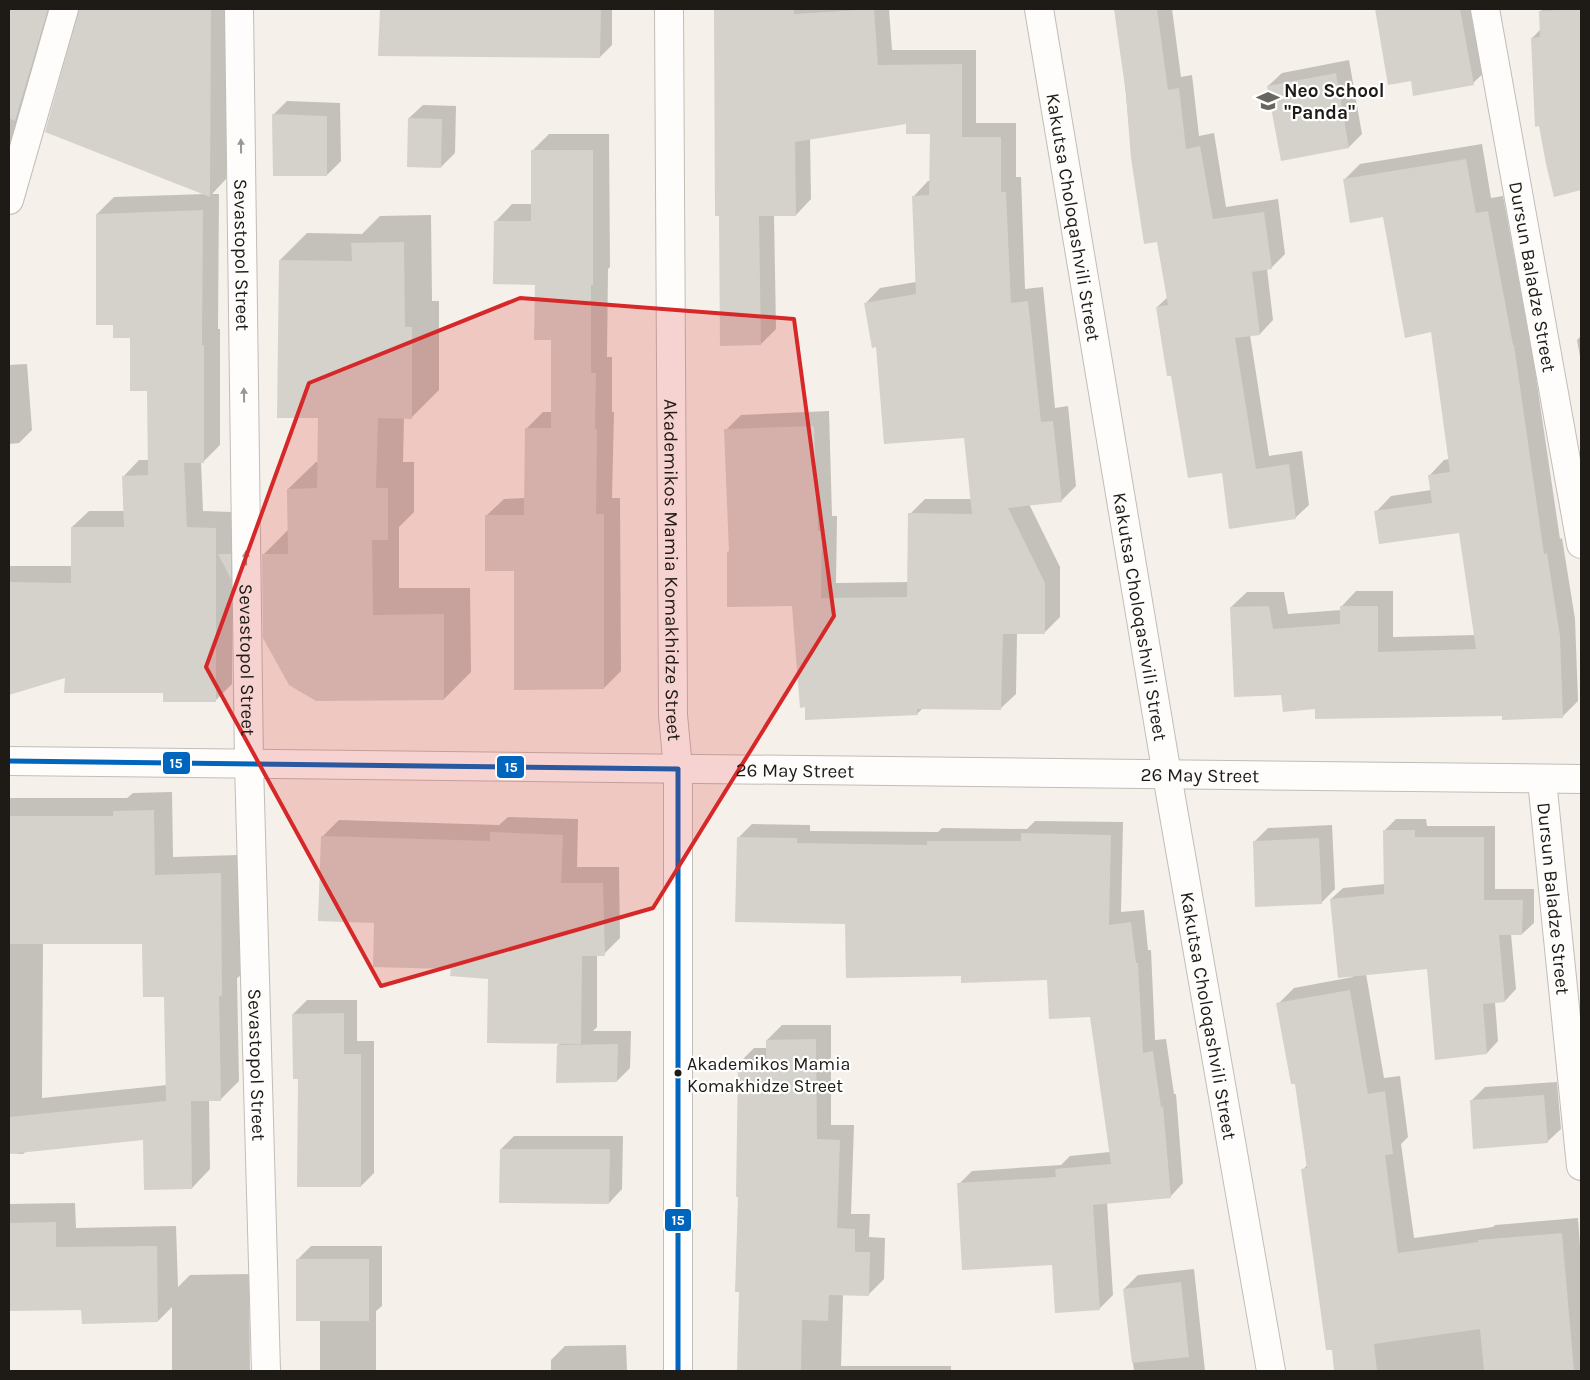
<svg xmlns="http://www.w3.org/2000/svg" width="1590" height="1380" font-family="Karla,sans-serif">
<rect width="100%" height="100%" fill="#f5f0e9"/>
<path fill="#0003" fill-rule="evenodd" d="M9,9h66l-66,181z
M80,9h148l-2,170 -14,15h7l-1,135h2v116l-17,17h-2l2,49 29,1v172l-17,17 -149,-25 -57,18v-128h63v-39l17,-16h35l-1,-34 16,-17h10l-1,-70 -16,-53 -18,-13 -17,-110 17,-17 92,-3 -126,-181z
M381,9h231v36l-12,12 -221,-2z
M715,9h174l3,41h84v73h40v54h5l4,112 18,-2 12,121 13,-2 8,80 -15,15 -32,3 31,63v50l-15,15 -28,1 -1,61 -16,15 -77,-1 -6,6 -111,-8 -13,-101 -65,-53 2,-2 -4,-120 15,-15 88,-4 3,105h5l-1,67 73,-1 1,-68 15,-15h47l-7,-62 -88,-91 -12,-42 15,-16 36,-6 -3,-85 15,-16h3v-49l-24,-9 -97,15 1,61 -15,16h-22l2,114 -15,15 -41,-129h-3z
M1115,9h57l9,68 11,-2 7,61 15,-3 12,74 52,-8 7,55 -14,14 -4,1 6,51 -13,14 -10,1 19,121 33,-5 7,54 -14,13 -72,-47 -51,-97 -15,-67 11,-10 -10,-57 -26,-82 -9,-95z
M1376,9h100l11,61 -14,13 -61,-3 -23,3z
M1543,9h38v179l-26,7 -23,-157 9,-9 -1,-17z
M1349,60l13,74 -13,13 -81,-61 14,-13z
M287,101l53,2 1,58 -14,14 -54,-60z
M423,105l33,1 -1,47 -14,14 -32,-49z
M549,134h60l1,133 -2,2 -1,88h5v55h2l-2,86h8l1,173 -17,17 -89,-119 -28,-54 17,-16 21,-1 1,-69 17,-17h9l1,-73 -17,-56 -40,-62 16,-17h20v-53z
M1482,144l9,54 12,-2 25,134h1l31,209 2,-1 13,81 3,82 -15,15 -247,-8 -34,-14 -51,-87 16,-15h37l4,22 53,-4v-3l15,-16h37v46l83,-2 -16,-103 -84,-20 15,-16 40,-6 -2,-14 15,-16 6,-1 -18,-128 -48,-115 -40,-36 16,-16z
M431,215l1,86h7v89l-28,28 -7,-1 -1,45h11v50l-15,15v61h71l1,84 -27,27 -181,-144 26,-26 -1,-40 28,-27h3l1,-45 -40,-157 27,-27 55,1 18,-18z
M1581,336v26l-4,-22z
M27,364l5,66 -13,13 -10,1v-79z
M172,792l1,65 66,-2 1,121 -3,2 2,103 -19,19h-11l1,69 -18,19 -48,-50 -118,13 -3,3 -14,-1v-355h118l6,-5zM43,942h100l22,53 2,90 -125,13z
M508,817l70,2 -1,48h42l1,71 -16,16h-7v73l-4,4h38l-1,37 -13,13 -59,-36 3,-2 -71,-65 -38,-10 -76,-46 -56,-2 3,-84 16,-16 160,5z
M1396,819h30l1,7h68v63h39v34l-12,11h-11l5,55 -11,12 -10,1 3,39 -11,12 -59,-85 -62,6 18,104 16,-2 8,61 -7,7 13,94 79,-11 2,-2 83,-7 3,43v110h-245l-33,-201 4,-5 -11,-83 -18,-78 16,-16 59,-11 -22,-78 12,-11 42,-4 -1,-53z
M1035,821l88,1 -2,90 23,-2 4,40h3l4,90 11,-1 8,55h2l7,89 -13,14 -63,5 6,93 -13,13 -47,-45 -94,-79 13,-13 89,-6 9,-9 40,-4 -19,-137 -43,-37 -86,-3 -116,-52 -107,-86 13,-13 58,1v6l128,1 4,-4 85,1z
M1332,825l3,64 -14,14 -67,-61 14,-14z
M307,1000h50v41h17v132l-13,13 -62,-108 -6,-64z
M782,1025h49v100h23l-3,89h19l-1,23 16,1 -1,41 -15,15h-26l-2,72h110v5h-213l2,-80 -1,-228 15,-15h13v-8z
M1557,1082l4,47 -14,13 -76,-41 14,-14z
M514,1136h109l-1,53 -13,14 -108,-54z
M75,1203l1,25 100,-2 2,61 12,-12 59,-1 1,97h-78v-64l-14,14 -75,-13 -74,1v-105z
M311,1246h71v60l-6,5v60h-56v-52l-22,-60z
M1194,1269l11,102h-71l-10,-82 14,-14z
M626,1345l1,26h-76v-11l14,-14z"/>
<path fill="#d5d1cb" d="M9,9h39l-33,112 -6,-3z
M79,9h132l-1,188 -165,-65z
M380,9h221l-1,49 -222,-2z
M714,9h80v5l80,-5 4,56 84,-1v73h39v55h5l5,111 17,-2 13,121 12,-1 9,81 -54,6 37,75v51h-42l-2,76 -84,-1 1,6 -113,5v-13l-5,1 -8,-102 -65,1v-55h2l-5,-123 90,-3 4,105h4l-1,67 86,-1 1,-84 64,1 -8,-76 -80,6 -8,-97 -4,1 -8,-45 52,-9 -4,-98 17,-1 1,-61h-24v-10l-111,18 1,74h-37l2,129 -41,1 -1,-130h-4z
M1114,9h43l11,81 11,-2 7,61 14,-3 13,73 51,-7 8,57 -20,3 8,63 -25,3 21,131 33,-5 7,55 -67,10 -7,-56 -34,5 -17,-102h-4l-11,-69 12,-2 -11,-63 -13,2 -13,-86 -5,-64z
M1375,9h85l14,76 -61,11 -2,-15 -23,4z
M1581,9v181l-27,7 -8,-33 -7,-38 -4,1 -4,-89 9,-1 -1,-26z
M1336,73l13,75 -68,13 -14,-75z
M272,114l55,2v60h-54z
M408,118l34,1 -1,49 -34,-1z
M531,150h62v135h-2v88h5l-1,56h2l-1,85h8v175l-90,1v-119h-29v-56h39l1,-87h26v-88h-17l1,-55 -42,-1 1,-63h37z
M1466,159l10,54 12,-2 25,134h1l30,209 3,-1 13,83 3,82 -61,2v-4l-187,3v-10l-32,3 -2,-17 -47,2 -4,-90 39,-1 4,23 67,-5v-18h38v46l98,-3 -17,-116 -80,11 -5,-33 58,-8 -4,-28 22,-3 -19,-140 -26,6 -22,-121 -33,6 -7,-44z
M203,210l-1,135h2v118h-20l3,64 29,1v174h-53v-9h-99l1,-15 -56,17v-113l62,1v-56h53l-2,-51 26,-1 -1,-84h-17v-53h-17v-13h-17v-111z
M404,242l1,85h7v92l-34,-1 -2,70h12v52h-16l1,75 71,-1v86l-128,1 -27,-16 -26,-47 -1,-84h26l-1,-65 30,-1 1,-70h-41l2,-158 73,1 -1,-18z
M218,554h13v25z
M154,810l1,65 66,-2 1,123h-3l2,105h-30l1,88 -48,1 -1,-50 -134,14v-37l157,-16 -2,-104h-21l-1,-53h-133v-128h104v-5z
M1383,830h32v7h69v63h39l-1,35h-23l6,67 -22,2 4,50 -52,6 -8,-91 -89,9 -8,-79 54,-5z
M490,832l73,3 -2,48h42l2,73h-23l-1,88 -94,-1 1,-64 -38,-3 1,-7 -78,-2 1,-44 -56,-2 3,-85 169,5z
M1021,833l90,2 -2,90 22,-3 5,41h2l5,90 10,-2 8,56 2,-1 8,92 -78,7 7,105 -45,3 -3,-48 -90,5 -5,-87 99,-6 -1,-8 56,-5 -21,-147 -41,2 -2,-39 -86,3v-7l-115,2 -1,-54 -110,-2 2,-85 60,1v5l130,2v-4h94z
M1319,838l3,66 -67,3 -2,-66z
M1350,990l18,104 17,-3 8,63 -8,1 13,98 80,-11v-2l84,-7 12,138h-90l-4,-42 -106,15 3,27h-43l-2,-21h-6l-25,-181 6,-1 -12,-84h-4l-15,-81z
M344,1013v41h17v133h-64l1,-108h-5l-1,-65z
M816,1039l1,100 23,1 -3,88 18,1v23h15l-1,44 -40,-1 -1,26 -26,-1 -1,51 -64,-1 2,-78h-4l3,-95h-2l2,-135 28,1v-23z
M618,1044l-1,38 -61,1 1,-38z
M1544,1095l4,48 -75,6 -3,-49z
M500,1149h110l-1,55 -110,-1z
M56,1222v25l101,-1 1,76 -76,2 -1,-14 -72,1v-88z
M296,1259h73v62h-73z
M1181,1282l8,75 -57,6 -9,-74z"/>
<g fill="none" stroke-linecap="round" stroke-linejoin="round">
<defs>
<g id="street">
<path id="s1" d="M239,9l10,755 17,607"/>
<path id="s2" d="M669,9l4,706 5,54v602"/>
<path id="s3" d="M1039,9l128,766 104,596"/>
<path id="s4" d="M1485,9l96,535"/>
<path d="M9,200l55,-191"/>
<path id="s5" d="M9,761l1572,18"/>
<path id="s6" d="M1542,780l39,386"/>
</g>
</defs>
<use href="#street" stroke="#c1bdb7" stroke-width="30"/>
<use href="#street" stroke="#fefdfc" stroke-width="28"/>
<defs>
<path id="bus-1" d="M9,761l669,8
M678,769v602"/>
</defs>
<use href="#bus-1" stroke="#fff" stroke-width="9"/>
<use href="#bus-1" stroke="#0065bd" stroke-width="5"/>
</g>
<defs><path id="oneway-solid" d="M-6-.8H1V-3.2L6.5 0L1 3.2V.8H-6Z" transform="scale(1.25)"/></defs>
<g fill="#999794">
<use href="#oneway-solid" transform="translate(241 146) rotate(-91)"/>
<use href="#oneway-solid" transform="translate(244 395) rotate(-91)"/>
<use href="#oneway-solid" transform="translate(246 558) rotate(-91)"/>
</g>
<path fill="#d62828" fill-opacity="0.2" stroke="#d62828" stroke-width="4" stroke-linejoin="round" d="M520,298l274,21 40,297 -181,292 -272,78 -175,-319 103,-284z"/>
<defs>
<symbol id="school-bare" viewBox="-9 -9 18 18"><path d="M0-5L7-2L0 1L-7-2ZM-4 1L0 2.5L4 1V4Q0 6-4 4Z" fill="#696660" stroke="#fff" stroke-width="2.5" paint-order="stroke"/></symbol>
</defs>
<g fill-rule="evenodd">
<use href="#school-bare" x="1252" y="85" width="32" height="32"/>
</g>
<circle fill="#1e1b16" stroke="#fff" stroke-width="2" cx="678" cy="1073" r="4.5"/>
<g text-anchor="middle" stroke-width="4.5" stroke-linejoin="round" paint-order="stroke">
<g font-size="18" fill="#1e1b16" stroke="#fff" text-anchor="start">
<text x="687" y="1070">Akademikos Mamia<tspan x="687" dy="22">Komakhidze Street</tspan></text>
</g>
<g font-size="19" font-weight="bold" fill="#1e1b16" stroke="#fff" text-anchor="start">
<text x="1284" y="97">Neo School<tspan x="1284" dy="22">"Panda"</tspan></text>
</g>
<g font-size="19" fill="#1e1b16" stroke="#fff">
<text dy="7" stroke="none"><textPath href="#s3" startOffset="211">Kakutsa Choloqashvili Street</textPath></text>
<text dy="7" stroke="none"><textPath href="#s1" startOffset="246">Sevastopol Street</textPath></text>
<text dy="7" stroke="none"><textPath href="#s4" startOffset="272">Dursun Baladze Street</textPath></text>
<text dy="7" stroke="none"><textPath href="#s2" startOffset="561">Akademikos Mamia Komakhidze Street</textPath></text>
<text dy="7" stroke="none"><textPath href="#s3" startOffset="616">Kakutsa Choloqashvili Street</textPath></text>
<text dy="7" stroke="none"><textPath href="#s1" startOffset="651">Sevastopol Street</textPath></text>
<text dy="7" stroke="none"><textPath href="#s5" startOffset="786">26 May Street</textPath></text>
<text dy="7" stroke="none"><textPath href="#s5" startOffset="1191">26 May Street</textPath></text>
<text dy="7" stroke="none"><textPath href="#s6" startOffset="119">Dursun Baladze Street</textPath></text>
<text dy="7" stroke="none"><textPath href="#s3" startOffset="1021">Kakutsa Choloqashvili Street</textPath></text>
<text dy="7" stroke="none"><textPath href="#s1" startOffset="1056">Sevastopol Street</textPath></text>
</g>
</g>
<g stroke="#fff" stroke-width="2">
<rect x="162" y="751" width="29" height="24" rx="5" fill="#0065bd"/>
<rect x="496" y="755" width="29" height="24" rx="5" fill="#0065bd"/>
<rect x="664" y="1208" width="28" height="24" rx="5" fill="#0065bd"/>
</g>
<g font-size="14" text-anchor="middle" font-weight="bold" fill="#fff">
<text x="176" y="768">15</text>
<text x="511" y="772">15</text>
<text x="678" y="1225">15</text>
</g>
<rect width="1590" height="1380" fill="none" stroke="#1e1b16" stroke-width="20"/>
</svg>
